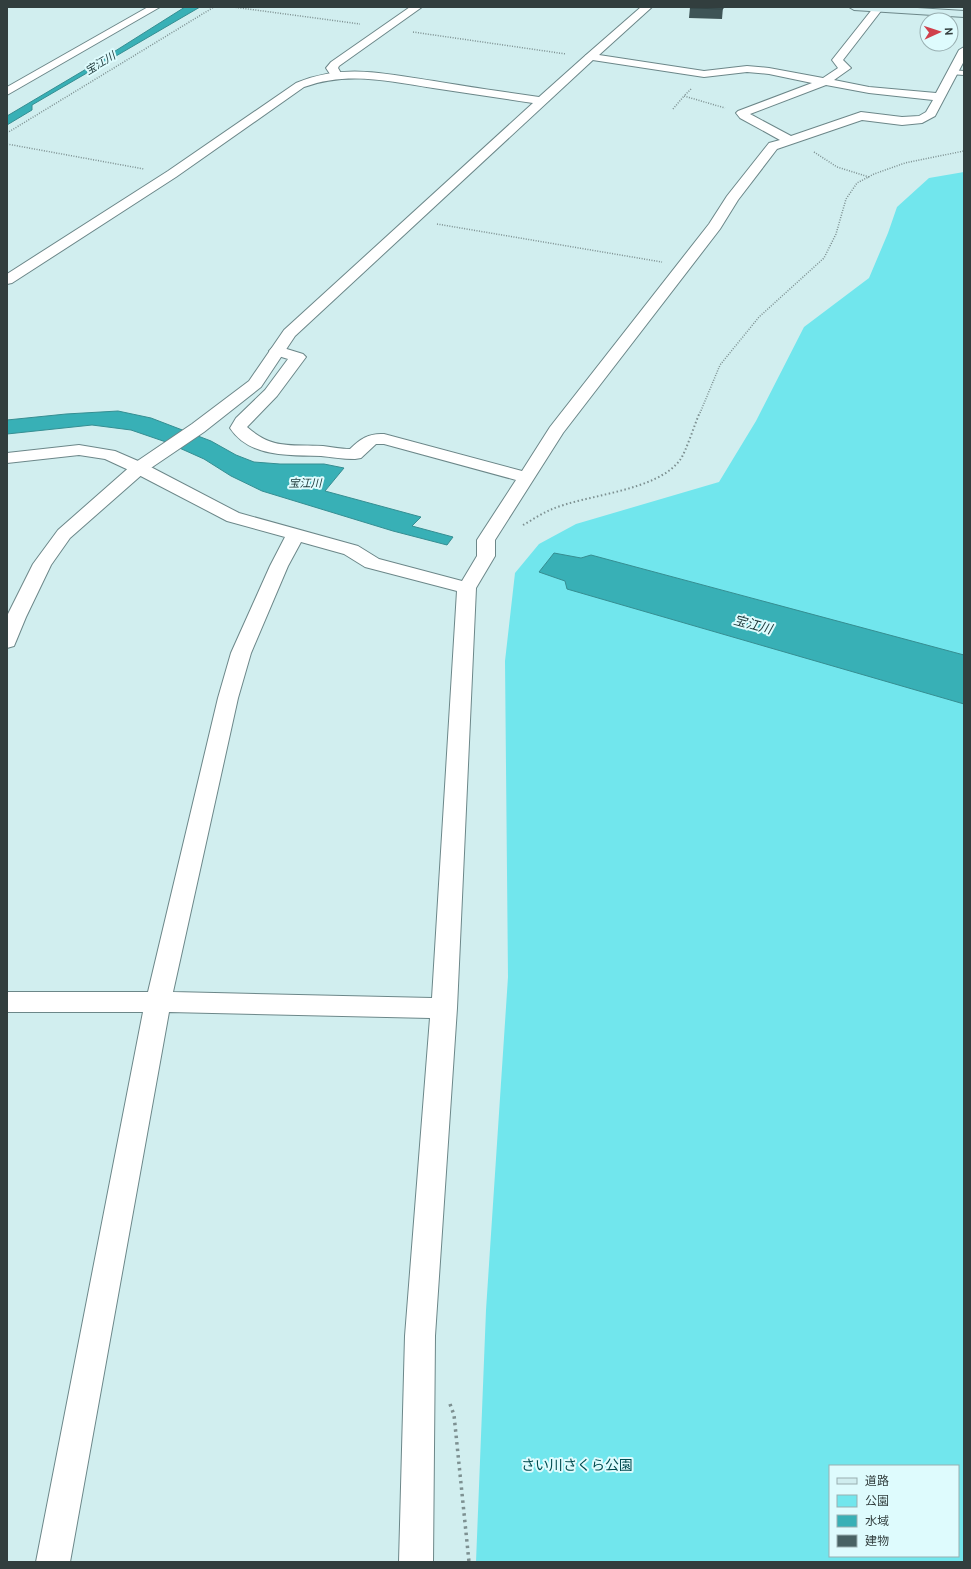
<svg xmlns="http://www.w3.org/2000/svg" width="971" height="1569" font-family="Cabin,'Noto Sans JP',sans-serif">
<rect width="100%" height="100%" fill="#d1eeef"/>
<path fill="#71e6ed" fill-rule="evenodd" d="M964,172v1390h-488l10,-252 22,-333 -3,-316 10,-88 24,-29 37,-20 143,-42 37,-61 48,-94 65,-49 19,-45 9,-26 32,-29zM830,1466h128v90h-128z"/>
<path fill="#38b0b6" stroke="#368e92" d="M185,7h15l-168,98v5l-25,15v-9l86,-51z
M118,411l33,7 60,23 25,14 18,7 26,2h44l20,4 -19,23 96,26 -9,9 41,11 -6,8 -54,-14 -131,-40 -31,-15 -27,-17 -38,-17 -35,-12 -39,-5 -85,9v-14l59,-6z
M554,553l27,5 10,-3 373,100v49l-397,-115 -2,-8 -26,-9z"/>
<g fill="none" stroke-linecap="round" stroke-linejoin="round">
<defs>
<path id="service" d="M950,70l14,1v4l-14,-1z"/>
<path id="minor" d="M148,7h12l-153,88v-8z
M410,7h12l-83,59 -1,2 4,7 -2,2h-8l-6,-9 5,-6z
M641,7h11l-53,48 105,16 43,-5 22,2 54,10 15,-10 -6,-8 42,-53h10l-41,53 8,8 -17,12 35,7 67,6 23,-43 5,-3v14l-29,55 -13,7 -20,2 -40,-5 -85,29 -39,51 -18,29 -157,204 -68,107v16l-19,32 -19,420 -22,328 -2,226h-34l6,-226 25,-318 -261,-6 -99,550h-34l107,-550h-136v-20h141l70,-294 13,-45 39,-87 15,-29 -58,-16 -94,-49 -28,-13 -26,-4 -72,8v-10l72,-8 36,6 30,13 94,49 119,33 21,13 83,22 15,-25v-16l39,-60 -132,-36h-8l-15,14 -6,1c-12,0 -23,-2 -34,-3 -32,-1 -71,2 -91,-28l6,-10 29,-28 23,-31 -16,-5 -3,-3 3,-3 5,-2 26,8 3,3 -29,39 -30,31c26,23 44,17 76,19 9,1 18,3 27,3 10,-10 19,-16 34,-15l138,37 28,-44 159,-203 18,-28 42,-53 11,-3 -40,-22 -4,-5 2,-2 74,-28 -43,-9 -22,-2 -43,5 -118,-18 -1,-2 1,-2zM826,85l43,8 64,7 -7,12 -7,4 -17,1 -41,-5 -70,24 -41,-22zM301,542l43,12 21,13 92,24 -25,407 -259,-6 65,-294 13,-45 37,-87z"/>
<path id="tertiary" d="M590,54l4,1 1,2 -1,2 -299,277 -34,51 -57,45 -59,40 -75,66 -19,27 -25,52 -12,29 -7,2v-32l26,-52 25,-34 75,-66 59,-40 57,-43 35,-51 249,-227c-33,-5 -67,-10 -100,-15 -44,-7 -86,-17 -129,-1l-128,90 -164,106 -5,1v-10l161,-103 128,-88c49,-20 88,-9 138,-2 35,6 70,11 105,16l47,-42z"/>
<path id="secondary" d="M849,7h53l62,4v6l-110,-7z"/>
</defs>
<use href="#service" stroke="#6c8789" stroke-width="2"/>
<use href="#minor" stroke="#6c8789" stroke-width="2"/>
<use href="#tertiary" stroke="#6c8789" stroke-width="2"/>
<use href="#secondary" stroke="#6c8789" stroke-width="2"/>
<path stroke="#7d9091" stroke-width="1.5" stroke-dasharray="1 1.5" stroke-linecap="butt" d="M233,7l127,17
M413,32l153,22
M691,89l-7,7 41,12
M673,109l11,-13
M7,133l207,-126
M7,144l137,25
M814,152l23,15 32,10
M437,224l225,38
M700,413l20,-48 39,-48 65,-59 12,-24 10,-35 11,-16 17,-9 31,-11 59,-12"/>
<path stroke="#7d9091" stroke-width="2" stroke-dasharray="1.5 2.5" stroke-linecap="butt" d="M523,525c9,-5 18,-11 27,-15 36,-16 106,-18 130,-50 6,-8 15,-37 20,-48"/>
<path stroke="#7d9091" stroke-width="3.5" stroke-dasharray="2.5 4" stroke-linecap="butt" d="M450,1404l4,11 15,147"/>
<use href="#service" fill="#fff" fill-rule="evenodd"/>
<use href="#minor" fill="#fff" fill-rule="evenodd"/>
<use href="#tertiary" fill="#fff" fill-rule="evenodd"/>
<use href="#secondary" fill="#d0edef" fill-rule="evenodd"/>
</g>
<path fill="#3e5456" d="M690,7h33l-1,12 -33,-1z"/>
<path fill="#486264" stroke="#324546" d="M690,7h33v2l-33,-1z"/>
<g text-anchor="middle" stroke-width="4" stroke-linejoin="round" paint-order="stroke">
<g font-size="11" font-style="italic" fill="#1b3536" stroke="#defbfd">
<text transform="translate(100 63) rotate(-31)" y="4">宝江川</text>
<text x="305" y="487">宝江川</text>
</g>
<g font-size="13" font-style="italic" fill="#1b3536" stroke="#defbfd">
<text transform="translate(753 624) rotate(15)" y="5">宝江川</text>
</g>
<g font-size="14" fill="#014b4f" stroke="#defbfd">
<text x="577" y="1470">さい川さくら公園</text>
</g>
</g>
<rect width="971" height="1569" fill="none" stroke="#323e3e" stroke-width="16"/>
<rect x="829" y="1465" width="130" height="92" fill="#defbfd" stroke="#99afb1"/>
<rect x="837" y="1478" width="20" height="6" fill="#d0edef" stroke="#99afb1"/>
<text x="865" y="1485" font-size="12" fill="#323e3e">道路</text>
<rect x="837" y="1495" width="20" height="12" fill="#71e6ed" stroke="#99afb1"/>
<text x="865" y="1505" font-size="12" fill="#323e3e">公園</text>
<rect x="837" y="1515" width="20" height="12" fill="#38b0b6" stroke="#99afb1"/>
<text x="865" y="1525" font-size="12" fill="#323e3e">水域</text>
<rect x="837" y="1535" width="20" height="12" fill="#486264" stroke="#99afb1"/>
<text x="865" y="1545" font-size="12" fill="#323e3e">建物</text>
<g transform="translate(939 32) rotate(87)"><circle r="19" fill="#defbfd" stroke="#99afb1"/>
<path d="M0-3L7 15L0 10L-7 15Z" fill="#d0404c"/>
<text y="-6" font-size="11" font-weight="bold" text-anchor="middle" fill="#323e3e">N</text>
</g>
</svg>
